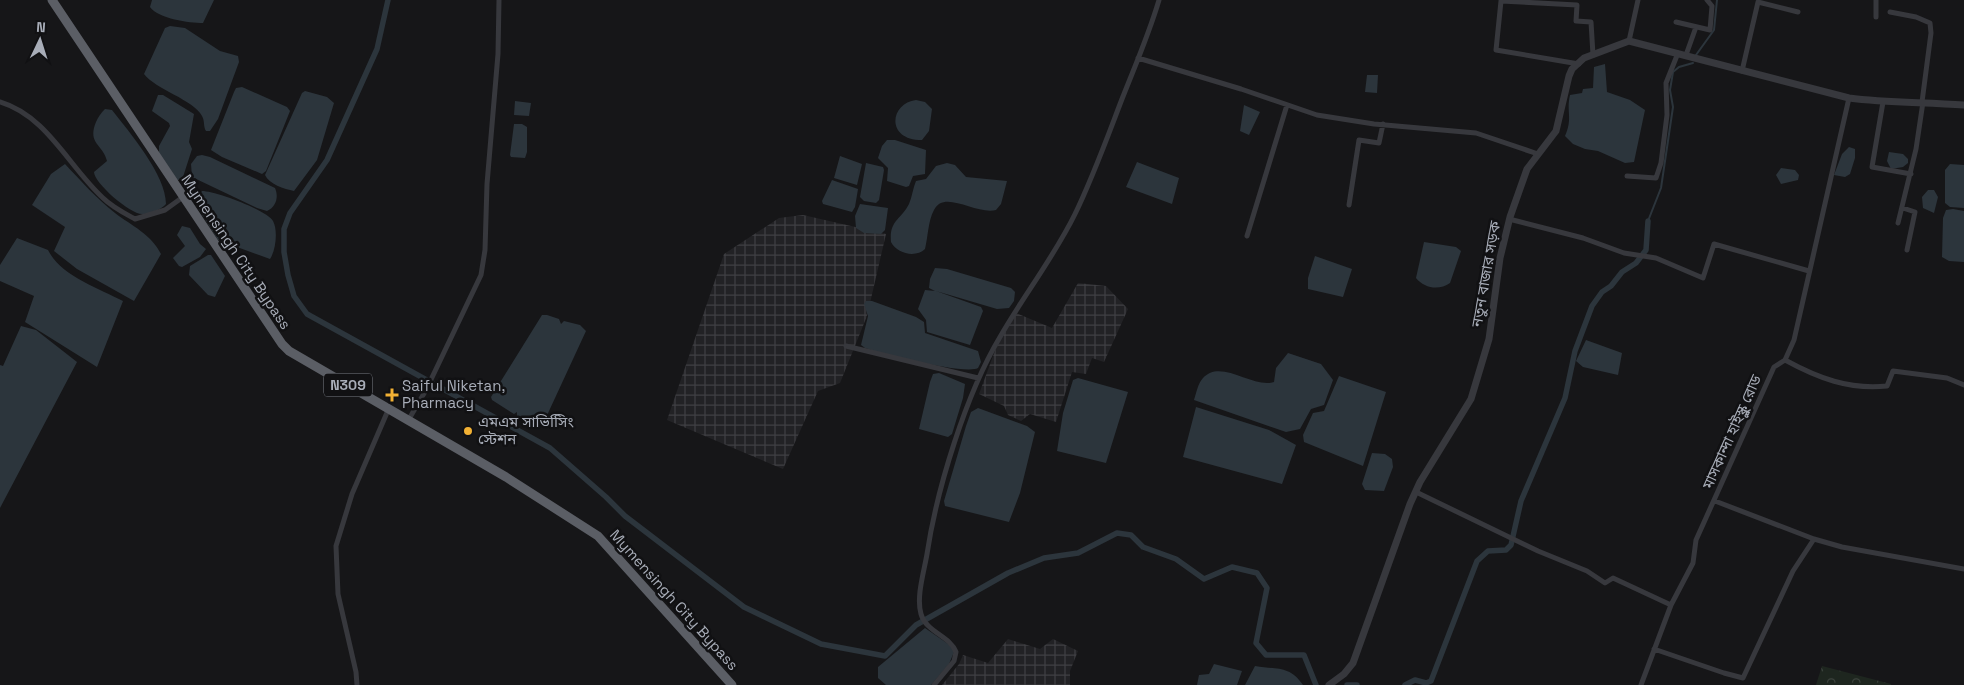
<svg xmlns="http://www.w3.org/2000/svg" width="1964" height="685" font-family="'Space Grotesk','Noto Sans Bengali',sans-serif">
<defs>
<pattern id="industrial-grid" width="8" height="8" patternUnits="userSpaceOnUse" patternTransform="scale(1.25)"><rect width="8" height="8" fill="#222225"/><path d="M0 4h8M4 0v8" fill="none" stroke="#3f3f43"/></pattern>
<pattern id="forest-crowns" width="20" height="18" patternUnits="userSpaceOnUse" patternTransform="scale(1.25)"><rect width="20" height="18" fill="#1e261f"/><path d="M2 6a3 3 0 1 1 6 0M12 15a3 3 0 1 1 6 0" fill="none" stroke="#3c433d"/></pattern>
</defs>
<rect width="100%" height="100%" fill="#161618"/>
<path fill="url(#industrial-grid)" d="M803,215l83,19 -19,82 -27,67 -22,8 -35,78 -116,-49 57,-166 55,-36z
M1078,283l28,3 22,23 -24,53 -12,-4 -6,16 -14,-2 -16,50 -26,-8 -9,7 -13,-6 -4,-9 -25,-12 17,-46 20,-35 36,15z
M1008,639l32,10 13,-10 25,12 -8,20v14h-128l17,-21 4,-9 25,8z"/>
<path fill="url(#forest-crowns)" d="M1822,666l69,18v1h-75z"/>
<path fill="#2c353c" d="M152,0h62l-11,23c-14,0 -44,-4 -53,-16z
M170,26l15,2 35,23 18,5 1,6 -21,57 -8,12h-4c-3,-5 -1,-10 -4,-15 -8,-16 -47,-27 -58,-42l21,-46z
M1605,64l2,28 23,8 15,10 -11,52 -9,1 -27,-12 -13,-2 -12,-5 -8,-8c8,-18 1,-24 5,-41l12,-2 1,-4 10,-1 1,-21z
M1367,75h11l-1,18 -12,-1z
M242,87l45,20 3,4 -24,60 -4,3 -40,-17 -11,-7 23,-58 2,-4z
M305,91l22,6 7,6 -17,57 -23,31c-10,-2 -25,-7 -29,-16l37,-82z
M158,95h5l31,19 -5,28 3,7 -9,28 -4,3h-3l-17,-27v-7l11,-20 -1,-3 -17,-12z
M916,100l9,2 7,7 -3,22 -7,9c-37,0 -32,-37 -6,-40z
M515,101l16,2 -2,13 -15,-1z
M1244,105l16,7 -11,23 -9,-4z
M105,109l7,1c18,23 54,65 54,94 -4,5 -17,11 -24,10 -12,0 -48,-31 -48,-42l13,-11c-4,-17 -20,-17 -11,-39 2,-5 5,-9 9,-13z
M514,124h8l5,3v25l-2,6 -14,-1 -1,-2z
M887,140h8l31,10 -1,24 -12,2 -4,10 -3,1 -19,-6 1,-13 -10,-10 4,-12z
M1849,147l6,2v9l-5,16 -5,3 -11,-2 8,-21z
M1889,152l14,2 5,5v4l-5,4 -12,2 -4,-8z
M202,155l8,2 65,31c4,9 1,19 -8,23l-10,-3 -65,-31 -1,-13 6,-8z
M840,156l22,8 -5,21 -23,-7z
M1137,162l42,16 -7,26 -46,-17z
M866,163l17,4 1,3 -5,30 -3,3 -12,-2 -4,-4z
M947,163l8,2 11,12 41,4 -6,23 -5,6c-20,5 -52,-21 -62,0 -6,11 -6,27 -9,39 -9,9 -28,5 -34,-7 -2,-22 10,-22 18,-38 3,-7 4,-16 7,-23l10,-2 10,-13z
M65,164c16,17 32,35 50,49 17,13 36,21 46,41l-27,47 -57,-32 -23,-18 11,-24 -33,-22 19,-31z
M1950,164l14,1v43l-14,-1 -5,-4v-33z
M1781,168l14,2 4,5 -1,5 -17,4 -5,-9z
M832,180l26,9 -3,18 -3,5 -29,-8 -1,-3z
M1928,190h6l4,7 -4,16 -11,-5 -1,-11z
M202,191c13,0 65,19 71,30 5,9 3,29 -3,38l-52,-19 -22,-35v-6z
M860,204l28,4 -3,22 -4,4 -17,-1 -8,-5 -1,-12z
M1953,209l11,2v51l-15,-1 -7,-4 1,-39 3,-8z
M182,226l8,2 10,16 6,5 -6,8 -18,10 -3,-1 -6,-8 12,-12 -8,-11z
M17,238l31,12c13,26 50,38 75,51l-26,66 -72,-45 9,-26 -34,-15v-16z
M1424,242l32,5 5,4 -11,32c-11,8 -26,5 -34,-5z
M208,255h3l14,21 -10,21 -7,-2 -19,-20 1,-9z
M1315,256l37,13 -9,28 -35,-8v-11z
M935,268l12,1 64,19 4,4 -1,9 -5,7 -12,1 -61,-18 45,16 2,4 -13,34 -43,-13 -1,-12 -8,-11 7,-19 10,1 -6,-3 1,-9z
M866,301h6l44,16 8,5 1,11 53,18 3,11 -3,6c-13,7 -96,-14 -113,-20l-4,-3 7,-29 -4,-12z
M542,315h5l12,4 2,5 3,-3 16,4 6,6 -43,93 -5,2 -21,-10v-4l-3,2 -22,-14 -1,-3z
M21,326l15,4 41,32 -77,146v-143l3,1z
M1586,340l36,13 -4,22 -35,-8 -7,-6z
M1288,353l33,11 12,16 -9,25 -13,4 -11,20 -14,3 -92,-32c2,-6 4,-17 9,-22 18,-20 50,11 71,4l2,-14z
M939,373l26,11 -2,14 -11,36 -4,3 -29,-8 11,-47 3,-8z
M1339,376l47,16 -23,74 -59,-24 -1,-7 10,-22 11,-2z
M1078,378l50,14 -22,71 -49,-12 6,-38 10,-33z
M1196,407l73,23 27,15 -14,39 -99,-27z
M978,408l49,18 8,6 -15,61 -11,29 -64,-16 -1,-5 22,-75 5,-14z
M1372,453l13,1 7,5 1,8 -9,24 -19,-1 -3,-6z
M925,628l26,18 3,6 -5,12 -18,21h-45l-8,-7v-11z
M1214,664l28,7 -5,14h-40l2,-10 10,-1z
M1255,666c22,4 34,-1 48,19h-58z"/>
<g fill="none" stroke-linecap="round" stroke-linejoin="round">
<path stroke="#2c353c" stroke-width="2" d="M1696,55l18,-25 3,-30
M1648,221l13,-33 12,-81 -3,-17 3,-18 6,-5 14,-4"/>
<path stroke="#2c353c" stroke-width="5.5" d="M388,0l-11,49 -50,111 -37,53 -6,16v23l4,23 6,21 13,18 243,134 56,49 19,19 119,91 77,37 64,12 31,-31 92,-52 36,-15 34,-5 39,-20 14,2 12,12 33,12 28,20 28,-12 25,6 10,15 -11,55 10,12h38l12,30
M1347,685h10
M1405,685l10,-5 11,3 5,-2 46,-120 11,-10 18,-1 5,-5 10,-44 44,-103 10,-47 17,-45 10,-14 9,-6 11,-14 14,-9 10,-13 2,-29"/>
<path stroke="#37383d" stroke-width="5" d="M1890,12l26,5 14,6 1,10 -9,69
M1876,17v-17
M1676,22l34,8 2,-24 -5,-6
M1629,41l9,-41
M1686,55l10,-28
M1138,58l103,31 76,26 57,9 102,9 62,21
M1579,64l-83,-14 5,-49 76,4 -1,16 15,1 2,33
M1742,71l16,-69 40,10
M0,102c47,14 69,65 103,96 9,9 21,15 32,21l30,-9 18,-13
M1883,102l-11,65 39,7
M1627,176l29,2 5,-15 6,-48 -1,-32 12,-30
M1349,205l10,-65 20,3 4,-19
M1903,208l12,4 -8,38
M1509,219l74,19 41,15 32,5 47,20 11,-34 95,27
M1898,223l18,-74 7,-47
M1247,236l40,-131
M846,346l132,32
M1785,360c33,18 64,30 102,26l6,-15 54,7 17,7
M409,419l17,-29 55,-115 4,-25 2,-66 11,-130 1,-54
M1416,492l122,59 49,20 18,12 8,-5 58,27
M1814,539l28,8 122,22
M1654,649l70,24 19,5 50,-107 21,-32 -99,-38
M357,685l-1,-13 -18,-78 -2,-48 16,-52 37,-86
M934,685l20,-24 2,-9c-6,-16 -30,-20 -35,-38 -5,-17 3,-42 6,-60 10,-66 39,-160 73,-217 24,-42 54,-80 75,-123 18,-37 32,-76 47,-115 13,-33 27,-65 37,-99
M1641,685l30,-80 22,-42 3,-23 78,-173 11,-7 9,-20 55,-242"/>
<path stroke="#37383d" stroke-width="7" d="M1329,685l15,-11 9,-11 57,-159 10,-22 51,-83 18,-60 11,-81 10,-41 17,-48 29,-38 13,-55 3,-7 12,-11 45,-17 220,57c38,5 77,4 115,7"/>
<path stroke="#5b5e65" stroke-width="9" d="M52,0l230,344 7,7 217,126 92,59 134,149"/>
</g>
<g fill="#f2b134" stroke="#111113" stroke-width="2">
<path d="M389.5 387.5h5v5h5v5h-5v5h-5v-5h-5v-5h5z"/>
<circle cx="468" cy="431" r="5"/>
</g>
<g text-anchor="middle" stroke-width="5" stroke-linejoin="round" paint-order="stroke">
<rect fill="#111113" stroke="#7b7e86" stroke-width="1" x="324" y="373.5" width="48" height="23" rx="4"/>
<g font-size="14" font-weight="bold" fill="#a8adb8">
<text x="348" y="390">N309</text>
</g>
<g font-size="15" fill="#a8adb8" stroke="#111113">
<text transform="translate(236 252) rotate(56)" y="5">Mymensingh City Bypass</text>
<text transform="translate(1486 274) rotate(-80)" y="5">নতুন বাজার সড়ক</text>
<text transform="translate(1732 432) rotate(-66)" y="5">মাসকান্দা হাইস্কুল রোড</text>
<text transform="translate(674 600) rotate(48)" y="5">Mymensingh City Bypass</text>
</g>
<g font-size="15" fill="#a8adb8" stroke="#111113" text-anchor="start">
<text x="402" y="391">Saiful Niketan,<tspan x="402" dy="17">Pharmacy</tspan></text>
<text x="478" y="427">এমএম সাভ‌িসি‌িং<tspan x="478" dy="17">স্ট‌েশন</tspan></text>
</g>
</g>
<g transform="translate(40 40) rotate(4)" stroke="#111113" stroke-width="4" paint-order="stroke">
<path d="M0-4L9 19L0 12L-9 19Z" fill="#a8adb8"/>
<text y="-8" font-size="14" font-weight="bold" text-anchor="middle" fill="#a8adb8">N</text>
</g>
</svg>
